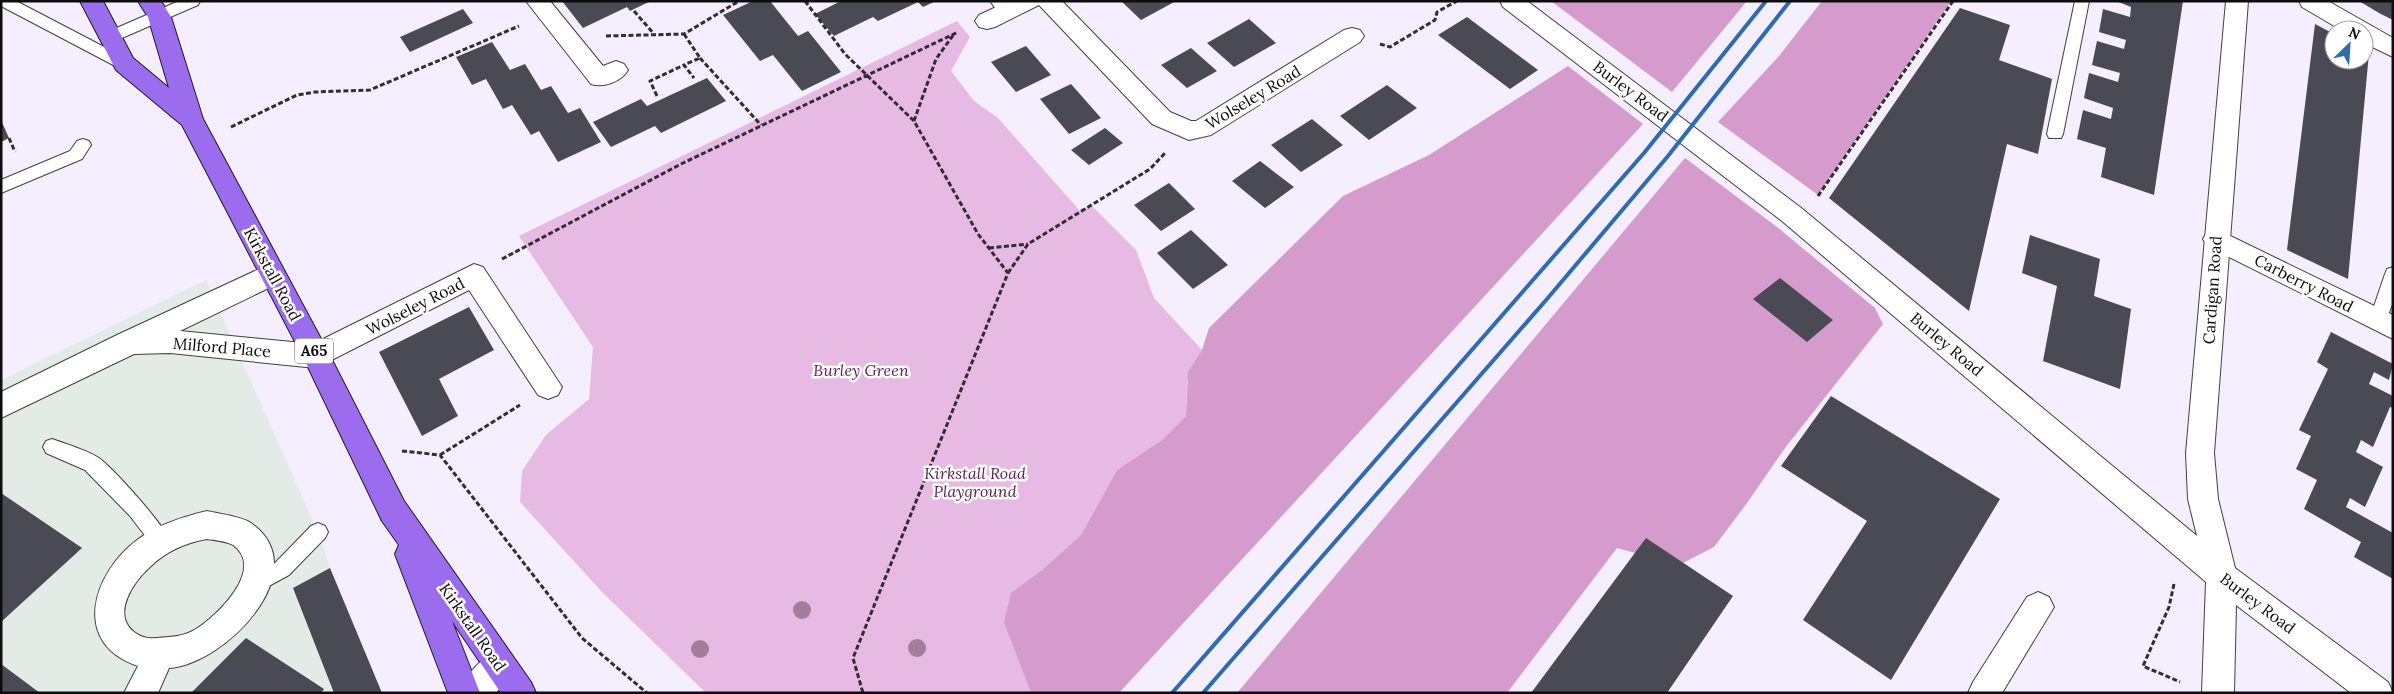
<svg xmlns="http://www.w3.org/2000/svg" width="2394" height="694" font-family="Lora,serif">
<rect width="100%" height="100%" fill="#f4eefe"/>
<path fill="#e2ebe6" d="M206,280l112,252 12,36 52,125h-381v-313z"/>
<path fill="#e6bae2" d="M957,21l13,16 -19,34 23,30 24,17 82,93 11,-6 45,45 18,48 48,52 -15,31 -1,35 -24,24 -45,30 -36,65 -39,35 -31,24 12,78 8,21h-325l-104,-101 -82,-90 2,-31 24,-36 43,-36 4,-52 -74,-111z"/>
<path fill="#d59bcd" d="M1551,1h196l-75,91z
M1822,1h129l-133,194 -100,-73 61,-66z
M1568,66l75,58 -524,569h-88l-27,-71 7,-29 31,-23 39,-35 36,-65 45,-30 24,-24 2,-44 14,-22 7,-22 134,-132 86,-41z
M1685,158l92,69 98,81 8,16 -98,124 -38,55 -33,44 -35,18 -62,-17 -110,145h-270z"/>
<path fill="#4a4a55" d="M562,1h89l-21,10 -3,-4 -44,21z
M753,1h17l28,35 10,-5 33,41 -39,19 -29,-36 -13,6 -37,-46z
M841,1h95l-13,6 -5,-5 -40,19 -5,-4 -39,19 -19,-22z
M1121,1h55l-35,19z
M2116,1h67l-29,194 -53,-18 5,-29 -29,-9 6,-29 28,9 2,-11 -29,-10 5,-25 29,9 2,-9 -28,-8 5,-24 27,8 2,-9 -27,-8 4,-23 27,8 1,-10z
M2359,1h34v19l-14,-7z
M1960,8l50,17 -11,35 53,19 -14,75 -31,-10 -38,167 -140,-113z
M463,9l10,14 -63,29 -10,-15z
M1467,17l71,53 -28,19 -72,-54z
M1249,19l27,24 -42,24 -27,-24z
M2315,24l19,10v26h30v-10l5,3 -21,226 -61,-29z
M492,42l18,28 15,-6 16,26 10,-4 17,27 12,-5 21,34 -43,20 -19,-31 -8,4 -19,-30 -9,4 -17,-30 -14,6 -16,-28z
M1026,46l25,29 -35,17 -25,-30z
M1191,48l26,23 -30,17 -26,-23z
M707,78l19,23 -65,32 -6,-7 -44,21 -18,-25 48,-23 6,7z
M1071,84l30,34 -32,16 -29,-35z
M1387,85l30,23 -48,32 -29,-24z
M1312,119l31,26 -42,27 -30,-27z
M1,120l8,18 -8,4z
M1105,128l18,15 -34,22 -18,-15z
M1260,161l34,26 -29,21 -33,-27z
M1169,183l26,26 -34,22 -27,-26z
M1191,230l37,35 -35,24 -36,-36z
M2030,235l70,24 -6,37 37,13 -11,80 -77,-28 14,-75 -35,-13z
M1780,278l53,42 -26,22 -54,-43z
M469,307l25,43 -55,29 19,37 -36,20 -43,-84z
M2331,332l62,32 -4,16 -15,-8 -5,12 24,12v12l-3,-1 -17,40 -12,-7 -5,12 27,15 -18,40 -15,-9 -4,9 47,26v46l-39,-22 7,-15 -57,-33 13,-29 -21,-11 15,-33 -12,-6 29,-61 -11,-7z
M1831,396l169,103 -109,181 -88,-60 64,-99 -86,-55z
M1,493l81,55 -81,74z
M1646,538l87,58 -66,97h-136z
M330,568l52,125h-48l-41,-105z
M246,638l78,51 -3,4h-130z
M1,664l39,29h-39z"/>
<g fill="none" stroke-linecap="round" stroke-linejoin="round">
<defs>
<path id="service" d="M1,1h15l113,59 3,4 -3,4h-10l-118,-62z
M179,1h21l-2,4 -83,36h-10l-2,-4 2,-4z
M990,1h15l8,11 -2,4h-10z
M2075,1h14l-26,133 -2,4h-12l-2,-4z
M83,139l6,2 2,4 -9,14 -81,34v-13l69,-29 7,-10z
M2393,267v35l-9,24 -6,2 -6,-2 -3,-5 16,-47 2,-5z
M52,439c14,5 34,11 47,19 16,12 62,64 71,82l-3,6 -7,3 -7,-3 -23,-30 -45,-46 -39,-17 -3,-6 3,-6z
M318,523l7,3 3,6 -3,6 -36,37 -33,18 -7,-3 -3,-6 3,-6 26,-15 36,-37z"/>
<path id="minor" d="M526,1h24l53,65 13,-5 8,3 4,6c-7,12 -25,18 -37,14z
M1009,1h53l108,111 21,9h5l148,-91 8,-2 8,2 4,6 -4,6 -149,93 -22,5 -37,-16 -113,-119 -44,22 -8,2 -8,-2 -4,-6 4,-6z
M2299,1h29l65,37v19l-29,-14v-13h-23l-39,-23z
M2216,229l177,86v24l-186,-93 -4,-7 4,-7z
M272,263l9,3 4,8 -4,8 -101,49 133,13 161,-80 9,3 79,120 -4,8 -10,4 -10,-4 -69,-105 -153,78 -146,-15 -36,1 -133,64v-26l116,-57z
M207,511c13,3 33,5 44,12 66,46 -25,141 -82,145l-11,25h-34l14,-27c-67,-22 -46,-92 -1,-126 20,-15 45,-23 70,-29zM207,539c7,1 19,2 26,6 33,24 -16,71 -37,84 -13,8 -26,8 -41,9 -8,1 -14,-1 -21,-6 -23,-18 0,-51 16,-65 16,-16 35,-24 57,-28z
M2038,592l11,5 5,10 -52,86h-34l5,-11 54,-85z
M499,650l11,4 5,11 -5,11 -14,17h-37c7,-18 22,-36 40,-43z"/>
<path id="tertiary" d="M1500,1h27l273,206 397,329 -9,-37 -2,-46 40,-452h22l-34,452 4,46 17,69 153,114 5,11h-42l-115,-88 -2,88h-32l4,-111 -424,-361 -279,-214z"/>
<path id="primary" d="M80,1h23l30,57 36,30 -21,-71 -10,-16h23l10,16 32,102 123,229 78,153 127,181 5,11h-35l-49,-72 28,72h-32l-53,-139 4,-9 -17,-24 -76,-158 -124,-238 -66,-55z"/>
</defs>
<use href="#service" stroke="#404040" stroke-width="2"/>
<use href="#minor" stroke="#404040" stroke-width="2"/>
<use href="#tertiary" stroke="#404040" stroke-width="2"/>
<use href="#primary" stroke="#1e1e1e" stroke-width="2"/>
<path stroke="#2f2f2f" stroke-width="3" stroke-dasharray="5 2.5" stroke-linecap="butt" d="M805,1l40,53 69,67 64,113 30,39 -155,385 10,35
M634,11l20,23
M684,34l16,24 -16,7 10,13
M606,36l78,-2 55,-33
M1380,44l10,3 45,-27 2,-8 20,-11
M700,58l61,67
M657,96l-7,-15 34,-16
M914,121l22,-62 18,-25
M231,127l66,-32 18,-3 55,-2 149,-64
M9,138l6,14
M1818,196l135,-195
M989,248l39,-4
M502,259l179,-95 277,-132
M1008,273l20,-29 122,-75 15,-16
M402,451l38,4 142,183 65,55
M440,455l80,-50
M2174,584l-5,23 -26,59 37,16"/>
<use href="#service" fill="#fff" fill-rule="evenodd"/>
<use href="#minor" fill="#fff" fill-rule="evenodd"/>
<use href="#tertiary" fill="#fff" fill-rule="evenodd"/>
<use href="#primary" fill="#9b6dee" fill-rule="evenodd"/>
<path stroke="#2f6bb3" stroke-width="4" d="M1172,693l472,-540 122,-152
M1203,693l344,-394 121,-143 122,-155"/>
</g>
<g fill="#a37e9a">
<circle cx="802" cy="610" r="9"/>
<circle cx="917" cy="648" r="9"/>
<circle cx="700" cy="649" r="9"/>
</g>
<g text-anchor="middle" stroke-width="5" stroke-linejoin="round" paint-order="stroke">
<rect fill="#fff" stroke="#565656" stroke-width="1" x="295" y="338.5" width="38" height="25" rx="4"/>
<g font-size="15" font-weight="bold" fill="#0d0d0d">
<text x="314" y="356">A65</text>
</g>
<g font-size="16" fill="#0d0d0d" stroke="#fff">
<text transform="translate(1631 91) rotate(37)" y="6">Burley Road</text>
<text transform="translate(1253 97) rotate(-31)" y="6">Wolseley Road</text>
<text transform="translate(273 274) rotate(62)" y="6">Kirkstall Road</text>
<text transform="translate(2304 283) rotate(27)" y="6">Carberry Road</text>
<text transform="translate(2212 290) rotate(-86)" y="6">Cardigan Road</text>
<text transform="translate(415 306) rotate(-27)" y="6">Wolseley Road</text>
<text transform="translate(1947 344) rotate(40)" y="6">Burley Road</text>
<text transform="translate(222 347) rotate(5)" y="6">Milford Place</text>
<text transform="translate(2258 603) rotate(37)" y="6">Burley Road</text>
<text transform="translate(473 627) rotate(55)" y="6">Kirkstall Road</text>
</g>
<g font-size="16" font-style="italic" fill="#602248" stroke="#fff">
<text x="861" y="376">Burley Green</text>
<text x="975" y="479">Kirkstall Road<tspan x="975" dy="18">Playground</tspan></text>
</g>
</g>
<rect width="2394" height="694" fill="none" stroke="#0d0d0d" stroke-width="5"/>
<g transform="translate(2349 45) rotate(25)"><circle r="24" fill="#ffffff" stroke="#9e9e9e"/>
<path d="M0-4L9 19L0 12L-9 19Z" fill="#2f6bb3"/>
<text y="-8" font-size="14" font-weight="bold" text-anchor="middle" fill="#0d0d0d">N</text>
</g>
</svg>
